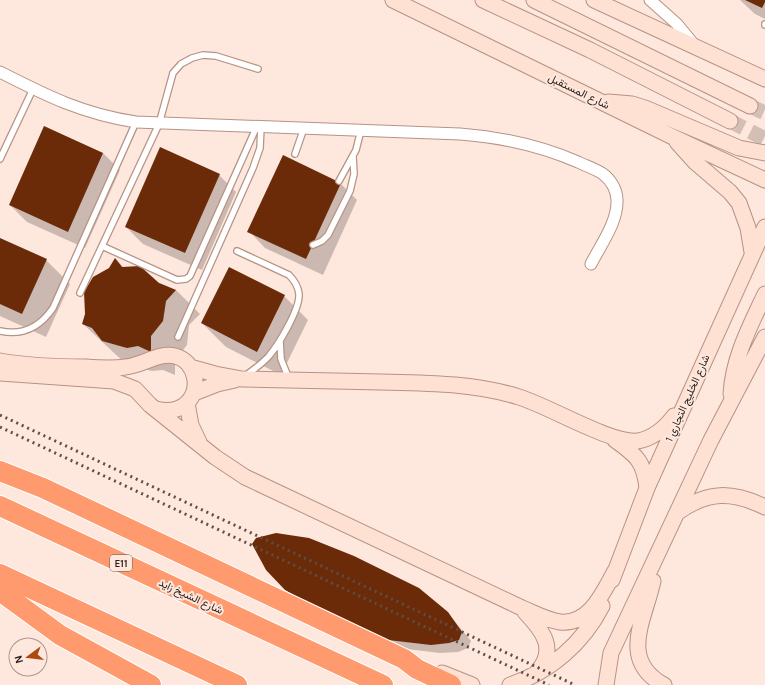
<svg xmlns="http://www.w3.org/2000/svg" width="765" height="685" font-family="Karla,Vazirmatn,sans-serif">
<rect width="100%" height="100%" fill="#fee7dd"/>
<path fill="#0003" d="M740,0h25v19l-10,-5z
M44,127l59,26 17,17 -35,78 -58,-26 -17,-17z
M219,175l17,17 -34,78 -59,-26 -17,-17z
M340,183l17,17 -34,75 -58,-27 -16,-17z
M0,239l46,21 24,24 -24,53 -46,-21z
M116,259l8,9 52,22 24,24 -11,11 -2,20 -12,15v15l-12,-5 -11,1 -25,-6 -44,-41z
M284,296l24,24 -27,55 -55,-28 -24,-24z
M267,569l181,44 23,28 -3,7 -10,4 -18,1 -42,-5 -103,-49z"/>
<path fill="#6b2b09" d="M745,0h20v2l-3,6z
M44,126l59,27 -35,79 -59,-27z
M160,147l60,27 -35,79 -60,-26z
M283,155l58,28 -35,76 -59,-27z
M0,238l47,21 -25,55 -22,-10z
M115,258l7,9 18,-1 19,17 17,7 -10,11 -3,20 -12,15v16l-13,-6 -11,2 -25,-7 -10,-13 -10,-4 3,-10 -1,-22 9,-15 16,-9z
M229,267l56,28 -28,57 -56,-29z
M276,533l33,5 45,18 65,32 29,24 14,20 -3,8 -10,3 -18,2 -43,-5 -59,-25 -44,-25 -19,-20 -14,-26 4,-6z"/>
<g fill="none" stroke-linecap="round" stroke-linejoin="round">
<path stroke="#d4bfb6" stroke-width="15" stroke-dasharray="15 8" stroke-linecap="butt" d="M750,106l15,7
M730,121l35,18"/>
<defs>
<path id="lane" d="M765,24v1
M295,154l9,-26
M0,159l33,-70
M339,181l17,-31 5,-20
M313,245l9,-4 6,-6 22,-44 4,-17 -1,-18
M102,246l75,34 9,-1 4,-3 67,-150
M237,251l52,24c6,6 9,11 10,19 1,15 -20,50 -30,62 -7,8 -16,14 -24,20
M80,293l79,-169 14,-51 8,-9 11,-6 11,-3 13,1 42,13
M0,331c23,5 40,-4 53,-23l83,-186
M178,337l75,-169 7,-20 1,-22
M280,341l1,18 8,20"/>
<path id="street" d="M650,0l27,24 18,22
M0,72c47,24 83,42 136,50l324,12c41,3 81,12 118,28 8,4 18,7 25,12 8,6 14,16 14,26 1,22 -17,46 -26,64"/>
<path id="secondary" d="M393,0l280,137 92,43
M483,0l107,50 140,71
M534,0l216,106
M594,0l171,79
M608,102l24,2 13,4 94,40 26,5
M677,142l18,20 35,30 9,11 9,25 4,24
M0,361c28,5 57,6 85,6 14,1 27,2 40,0 17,-1 33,-15 50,-11 20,5 27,32 12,47 -9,8 -20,9 -31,6
M190,367l25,7 27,5c46,1 93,2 139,3 47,1 93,1 138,15 30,9 92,47 119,44 16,-3 27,-13 36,-25
M0,373l114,8 21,8 15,16 65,52 30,20 277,131c12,5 25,12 38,14 30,3 43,-30 55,-51
M194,393l23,-9 18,-4
M731,394c2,-36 19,-68 34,-100
M187,403l4,22 8,17
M615,440c21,15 29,21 32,48
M678,512c30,-21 54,-21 87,-5
M612,580l35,-92 118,-261
M653,581c-8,38 -35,79 11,104
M525,612c17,18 33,37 12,60
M442,673l30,12
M510,685c40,-13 73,-42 92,-79
M606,685l5,-32 100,-213 54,-103"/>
<path id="highway" d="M0,471l43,17 361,171 13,10 34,16
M0,506l383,179
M0,574l237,111
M0,591l60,44 91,50"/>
</defs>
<use href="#lane" stroke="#b69383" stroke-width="8"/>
<use href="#street" stroke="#b69383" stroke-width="13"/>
<use href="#secondary" stroke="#b69383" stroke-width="17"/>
<use href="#highway" stroke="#fff" stroke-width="22"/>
<use href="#lane" stroke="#fff" stroke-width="5.5"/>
<use href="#street" stroke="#fff" stroke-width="11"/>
<use href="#secondary" stroke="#ffe1d3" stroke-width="15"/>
<use href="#highway" stroke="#fe9a6d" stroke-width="20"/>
<path stroke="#5d4e47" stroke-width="3" stroke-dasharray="2 4" stroke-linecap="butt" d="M0,415l575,270
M0,427l549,258"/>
</g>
<g text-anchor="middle" stroke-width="4" stroke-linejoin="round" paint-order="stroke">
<rect fill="#fee7dd" stroke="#6a5a53" stroke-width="1" x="110" y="555" width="22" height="16" rx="3"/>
<g font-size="10" font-weight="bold" fill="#2b1e18">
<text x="121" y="567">E11</text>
</g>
<g font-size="11" fill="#2b1e18" stroke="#fee7dd">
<text transform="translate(579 91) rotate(26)" y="4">شارع المستقبل</text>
<text transform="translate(687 398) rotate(-66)" y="4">شارع الخليج التجاري 1</text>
<text transform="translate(191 596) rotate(25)" y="4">شارع الشيخ زايد</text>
</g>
</g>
<g transform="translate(28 657) rotate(255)"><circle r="19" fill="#fee7dd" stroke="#aa978e"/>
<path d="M0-3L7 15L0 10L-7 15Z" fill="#ad4a12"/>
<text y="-6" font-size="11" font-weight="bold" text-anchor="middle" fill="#2b1e18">N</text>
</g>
</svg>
